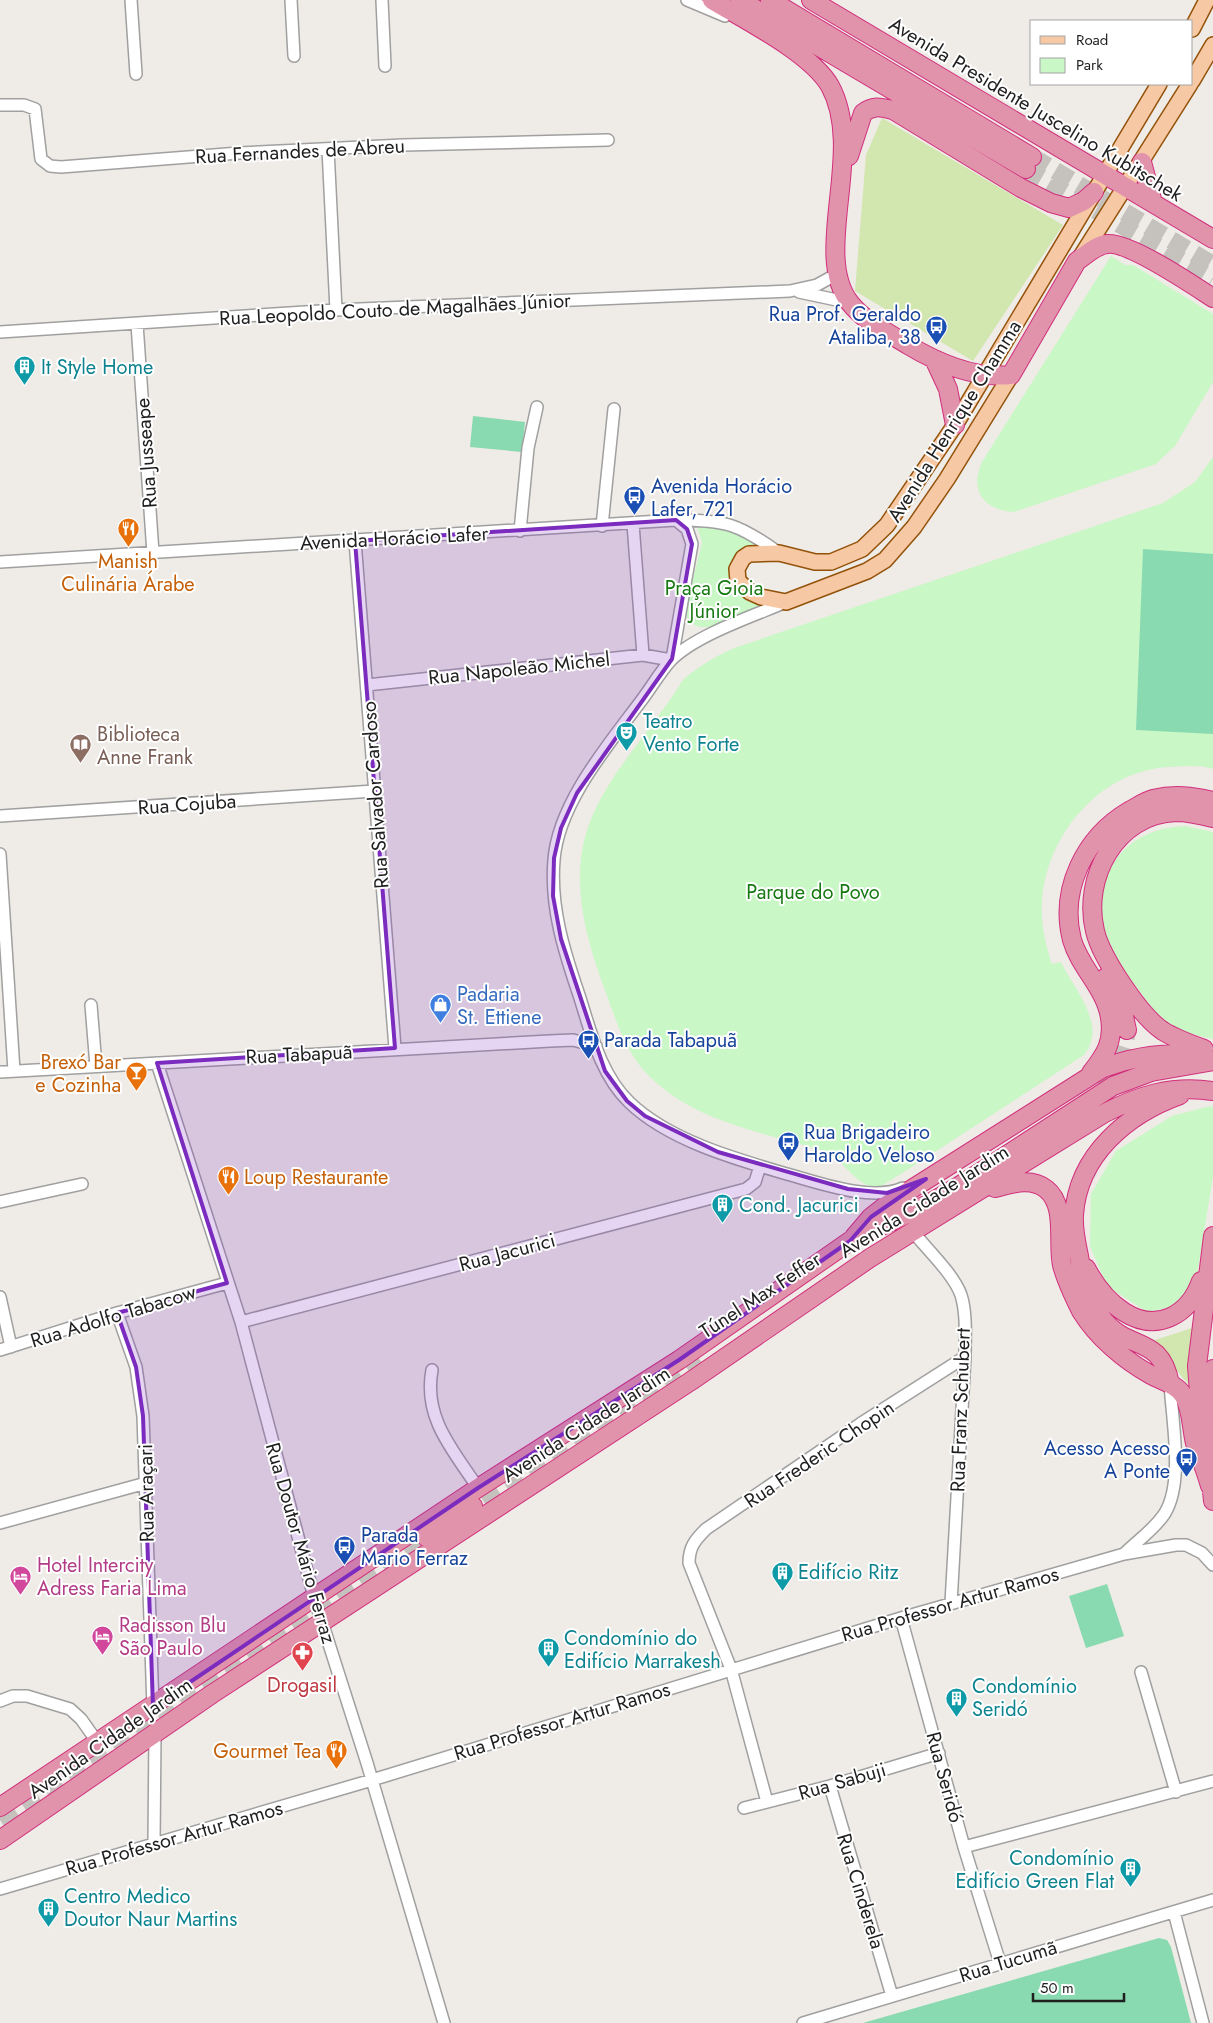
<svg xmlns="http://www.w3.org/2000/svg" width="1213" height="2023" font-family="Jost,sans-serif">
<rect width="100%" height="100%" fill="#efebe6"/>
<path fill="#d2e6af" d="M882,118l181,107 -90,136 -118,-70 11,-136z
M1195,1327l-1,64 -42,-50z"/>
<path fill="#c9f7c6" d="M1111,256l14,9h8l80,49v68l-38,64 -19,18 -142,48c-30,-2 -45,-21 -32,-50z
M1213,457v312c-13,-4 -28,-3 -42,-2 -70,2 -126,68 -129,137 -1,21 3,40 10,60l9,-2c14,29 47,63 23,93l-180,117c-8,4 -16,11 -24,14 -21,6 -36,-28 -59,-36 -59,-18 -125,-28 -171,-73 -24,-23 -33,-54 -44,-84 -22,-59 -40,-123 -11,-183 14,-30 36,-57 55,-83 9,-12 18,-24 26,-36 3,-4 5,-10 9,-13 16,-13 35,-25 55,-32l423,-143 32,-21z
M697,525c22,1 43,6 60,20 -22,9 -32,17 -23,42l34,18c-16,7 -48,24 -65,22 -9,0 -14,-6 -19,-13l18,-71z
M1185,826l28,6v207c-14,-3 -27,-6 -40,-13 -16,-10 -27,-26 -38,-41 -31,-42 -54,-90 -12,-134 17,-17 39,-24 62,-25z
M1210,1106l3,1v70l-17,104 -19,25 -30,6 -40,-26 -17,-40 1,-52 25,-43 56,-35z"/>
<path fill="#89dab0" d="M473,416l52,6 -3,30 -52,-5z
M1143,549l70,5v180l-77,-4z
M1107,1584l17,52 -38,12 -17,-52z
M1159,1938l8,2 4,7 20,76h-328z"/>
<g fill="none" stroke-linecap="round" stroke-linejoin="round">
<path stroke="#c5c2be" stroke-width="18" stroke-dasharray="18 9" stroke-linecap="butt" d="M1032,157l181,108
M1026,169l187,110
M1098,1083c18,-15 26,-30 29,-53
M463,1519l237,-159
M0,1820l426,-283"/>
<defs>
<path id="minor" d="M131,0l5,74
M291,0l3,56
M382,0l3,66
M687,0l38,16
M0,105h24l11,4 6,50 9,7 11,1 178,-14 164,-8 205,-5
M328,149l8,161
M799,292l52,11
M137,324l16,229
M0,332l336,-22 454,-19 27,-6 20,-11
M633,524l10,131
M602,526l12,-117
M520,531l8,-83 9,-41
M355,541l40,507
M0,562l676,-42c50,0 63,4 103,33
M786,602c-33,14 -90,33 -115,58 -11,12 -20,28 -30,41 -33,44 -83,103 -87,159 -4,47 10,91 25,135 12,37 21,79 50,107 39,38 106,57 158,72 33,9 84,28 116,14
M672,659l20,-115 -5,-15 -11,-9
M367,685l276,-30 28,5
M0,816l374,-25
M0,854l14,217
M91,1005l5,61
M157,1063l84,259 73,275 53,166 77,260
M0,1072l550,-31 23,-1 23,6
M0,1202l82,-18
M914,1233c14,17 40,42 47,62 6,19 4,43 4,62l-14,246
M0,1297l11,50
M117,1313l19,54 7,49 10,291
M241,1322l505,-133 9,-7 5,-16
M0,1350l117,-37 110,-30
M432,1370c-9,48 21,80 46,118
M0,1523l146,-40
M1124,1554c14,-14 31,-25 41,-41 19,-31 7,-94 5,-129
M901,1618l63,229 36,116
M1141,1672l35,120
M0,1701l13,-5h14l43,13 11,10 17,24
M830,1786l62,210
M767,1802l-36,-133 -42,-106c0,-16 6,-23 17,-34l154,-105 105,-67
M744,1808l86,-22 109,-33
M154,1844l1,-111
M964,1847l249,-66
M0,1889l372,-109 529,-162 223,-64 52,-9h10l16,8 11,12
M1174,1912l29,111
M803,2023l410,-123"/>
<path id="major" d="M1192,29l15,-29
M1192,81l21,-36
M1080,258l110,-174
M1011,375l-64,104 -33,48 -29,33 -18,11 -81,31 -25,-5 -11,-5 -12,-11 -1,-12 6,-11 6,-4 30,-1 36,9h16l31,-13 25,-24 68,-100 204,-341"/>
<path id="highway" d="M712,0c33,20 99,53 118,86 36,66 -19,167 20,217 15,19 39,30 58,42 30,18 67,34 103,30l66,-114c9,-6 19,-16 30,-17 21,-3 86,41 106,54
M740,0l286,169
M770,0l262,157
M811,0l402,239
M849,156l14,-43c10,-8 17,-6 30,-3l128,78 30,15 18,5 15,-7 10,-9
M1142,162l11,41
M935,361l13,28 7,36
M1105,978l17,29 5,23
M1204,1049c-14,-5 -28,-10 -41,-18 -23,-15 -62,-74 -68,-100 -13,-53 21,-117 81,-119 13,0 25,3 37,6
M1091,1073c14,-18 23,-31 19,-55 -4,-29 -30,-50 -38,-78 -13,-51 13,-103 57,-129 8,-4 16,-10 24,-12 21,-5 39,-3 60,2
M995,1188c16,-4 36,-11 51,1 21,16 11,54 16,76 4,16 12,32 19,46 16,26 43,49 70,64 11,6 25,9 32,20 9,13 8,32 12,48 5,14 11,28 15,43
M1213,1236l-16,130 3,39 6,26 7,70
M854,1237l17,-20 14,-11 218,-138c32,-12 63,-16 97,-13
M1086,1268c9,17 21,33 38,44 33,21 65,3 77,-31
M1170,1384c-9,-49 -40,-33 -65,-62 -16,-20 -22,-41 -26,-66 -3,-14 -6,-27 -5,-41 4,-60 53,-101 106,-120
M1208,1415l5,-46
M426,1537l47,-31
M0,1807l478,-319 201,-128 171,-119 80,-38 29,-17 154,-100 38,-14 62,-11
M0,1840l212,-146 479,-313 179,-123 233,-144c36,-19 69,-29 110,-23"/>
</defs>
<use href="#minor" stroke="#a0a0a0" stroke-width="14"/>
<use href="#major" stroke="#925209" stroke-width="18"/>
<use href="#highway" stroke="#d12f7c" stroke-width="20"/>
<use href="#minor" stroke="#fff" stroke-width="11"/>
<use href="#major" stroke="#f7c8a4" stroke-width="15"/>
<use href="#highway" stroke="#e293ac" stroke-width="18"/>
</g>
<path fill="#7b2cbf" fill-opacity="0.2" stroke="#7b2cbf" stroke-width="4" stroke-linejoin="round" d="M676,520l11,9 5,15 -20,115 -95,134 -16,35 -7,30 -1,38 8,43 44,132 22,30 18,15 73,36 130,37 39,4 39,-14 -55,38 -21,24 -171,119 -201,128 -325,219 -10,-291 -7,-49 -19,-54 110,-30 -70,-220 238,-15 -40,-507z"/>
<defs>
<symbol id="bus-pin" viewBox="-11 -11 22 30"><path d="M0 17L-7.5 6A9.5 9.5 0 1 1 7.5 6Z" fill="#1a4fb4" stroke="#fff"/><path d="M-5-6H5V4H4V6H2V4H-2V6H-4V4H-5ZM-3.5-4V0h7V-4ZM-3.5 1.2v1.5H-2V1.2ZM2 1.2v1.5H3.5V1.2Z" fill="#fff"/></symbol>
<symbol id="building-pin" viewBox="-11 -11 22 30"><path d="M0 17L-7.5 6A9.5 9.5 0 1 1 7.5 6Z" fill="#0f9aa8" stroke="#fff"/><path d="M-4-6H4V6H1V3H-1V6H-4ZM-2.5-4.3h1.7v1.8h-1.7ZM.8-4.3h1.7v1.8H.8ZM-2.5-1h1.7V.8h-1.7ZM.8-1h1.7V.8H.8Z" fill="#fff"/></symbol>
<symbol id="restaurant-pin" viewBox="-11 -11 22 30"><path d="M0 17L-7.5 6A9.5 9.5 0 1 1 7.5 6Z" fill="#e8710a" stroke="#fff"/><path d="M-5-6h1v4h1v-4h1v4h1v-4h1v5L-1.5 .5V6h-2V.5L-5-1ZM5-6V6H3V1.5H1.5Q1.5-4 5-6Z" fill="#fff"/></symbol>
<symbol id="theatre-pin" viewBox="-11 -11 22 30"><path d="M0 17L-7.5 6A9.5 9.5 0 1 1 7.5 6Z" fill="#0f9aa8" stroke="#fff"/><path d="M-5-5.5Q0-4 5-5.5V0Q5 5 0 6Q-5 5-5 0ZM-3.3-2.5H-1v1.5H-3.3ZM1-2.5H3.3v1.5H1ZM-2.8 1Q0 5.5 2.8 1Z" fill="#fff"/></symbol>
<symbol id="library-pin" viewBox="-11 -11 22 30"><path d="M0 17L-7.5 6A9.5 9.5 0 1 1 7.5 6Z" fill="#8d6e63" stroke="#fff"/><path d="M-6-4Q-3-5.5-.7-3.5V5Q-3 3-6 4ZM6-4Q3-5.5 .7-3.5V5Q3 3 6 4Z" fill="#fff"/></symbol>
<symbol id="shop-pin" viewBox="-11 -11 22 30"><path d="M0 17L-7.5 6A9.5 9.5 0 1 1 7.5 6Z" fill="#3f7fe0" stroke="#fff"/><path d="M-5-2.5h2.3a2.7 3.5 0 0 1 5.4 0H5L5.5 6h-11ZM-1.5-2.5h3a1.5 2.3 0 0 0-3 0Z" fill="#fff"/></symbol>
<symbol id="bar-pin" viewBox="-11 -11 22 30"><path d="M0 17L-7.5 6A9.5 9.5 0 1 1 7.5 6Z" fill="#e8710a" stroke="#fff"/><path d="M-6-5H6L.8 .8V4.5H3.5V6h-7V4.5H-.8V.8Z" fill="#fff"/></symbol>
<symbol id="hotel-pin" viewBox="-11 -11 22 30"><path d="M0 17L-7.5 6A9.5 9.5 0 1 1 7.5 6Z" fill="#d1479c" stroke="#fff"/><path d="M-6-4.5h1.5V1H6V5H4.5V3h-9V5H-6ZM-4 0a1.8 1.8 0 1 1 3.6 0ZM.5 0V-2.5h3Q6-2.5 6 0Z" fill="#fff"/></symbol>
<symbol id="pharmacy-pin" viewBox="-11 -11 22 30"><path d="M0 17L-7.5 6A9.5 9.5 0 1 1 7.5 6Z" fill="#e0444e" stroke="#fff"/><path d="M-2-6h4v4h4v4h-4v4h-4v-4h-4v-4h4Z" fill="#fff"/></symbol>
</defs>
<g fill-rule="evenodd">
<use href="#bus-pin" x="924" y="314" width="25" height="34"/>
<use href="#building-pin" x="12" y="354" width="25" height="34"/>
<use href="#bus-pin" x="622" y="484" width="25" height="34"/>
<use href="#restaurant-pin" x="116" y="516" width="25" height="34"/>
<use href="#theatre-pin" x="614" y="720" width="25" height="34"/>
<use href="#library-pin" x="68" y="732" width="25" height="34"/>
<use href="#shop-pin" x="428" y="992" width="25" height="34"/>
<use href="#bus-pin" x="576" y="1028" width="25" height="34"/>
<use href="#bar-pin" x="124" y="1060" width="25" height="34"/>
<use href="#bus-pin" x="776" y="1130" width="25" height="34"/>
<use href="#restaurant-pin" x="216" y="1164" width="25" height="34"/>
<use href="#building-pin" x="710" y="1192" width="25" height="34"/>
<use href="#bus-pin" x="1174" y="1446" width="25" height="34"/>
<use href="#bus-pin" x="332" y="1534" width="25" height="34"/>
<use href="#building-pin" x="770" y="1560" width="25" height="34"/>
<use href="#hotel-pin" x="8" y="1564" width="25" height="34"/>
<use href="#hotel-pin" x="90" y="1624" width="25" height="34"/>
<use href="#building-pin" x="536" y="1636" width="25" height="34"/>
<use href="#pharmacy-pin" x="290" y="1640" width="25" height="34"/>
<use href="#building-pin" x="944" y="1686" width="25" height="34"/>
<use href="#restaurant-pin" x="324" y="1738" width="25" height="34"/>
<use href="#building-pin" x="1118" y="1856" width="25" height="34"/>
<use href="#building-pin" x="36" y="1896" width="25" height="34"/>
</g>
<g text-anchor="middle" stroke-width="4" stroke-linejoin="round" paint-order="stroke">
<g font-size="20" fill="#1f1f1f" stroke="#fff">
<text transform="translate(1036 109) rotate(31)" y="7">Avenida Presidente Juscelino Kubitschek</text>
<text transform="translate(300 151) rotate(-3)" y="7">Rua Fernandes de Abreu</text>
<text transform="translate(395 309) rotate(-3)" y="7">Rua Leopoldo Couto de Magalhães Júnior</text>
<text transform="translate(954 421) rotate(-58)" y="7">Avenida Henrique Chamma</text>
<text transform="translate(146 453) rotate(-94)" y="7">Rua Jusseape</text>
<text transform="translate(394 538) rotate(-3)" y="7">Avenida Horácio Lafer</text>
<text transform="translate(519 668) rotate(-6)" y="7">Rua Napoleão Michel</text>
<text transform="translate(375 795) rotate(-94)" y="7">Rua Salvador Cardoso</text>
<text transform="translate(187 804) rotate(-4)" y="7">Rua Cojuba</text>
<text transform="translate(299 1054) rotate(-3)" y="7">Rua Tabapuã</text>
<text transform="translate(924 1201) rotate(-32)" y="7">Avenida Cidade Jardim</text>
<text transform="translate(507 1252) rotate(-15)" y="7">Rua Jacurici</text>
<text transform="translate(760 1295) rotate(-33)" y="7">Túnel Max Feffer</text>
<text transform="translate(113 1316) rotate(-17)" y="7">Rua Adolfo Tabacow</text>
<text transform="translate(960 1410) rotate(-88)" y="7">Rua Franz Schubert</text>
<text transform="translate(586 1424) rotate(-33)" y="7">Avenida Cidade Jardim</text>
<text transform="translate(819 1454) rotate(-34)" y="7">Rua Frederic Chopin</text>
<text transform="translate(146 1493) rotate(-91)" y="7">Rua Araçari</text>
<text transform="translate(301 1543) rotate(74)" y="7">Rua Doutor Mário Ferraz</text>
<text transform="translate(950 1604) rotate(-16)" y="7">Rua Professor Artur Ramos</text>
<text transform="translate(562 1721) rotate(-17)" y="7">Rua Professor Artur Ramos</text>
<text transform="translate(110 1738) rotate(-35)" y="7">Avenida Cidade Jardim</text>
<text transform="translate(945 1777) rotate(75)" y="7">Rua Seridó</text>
<text transform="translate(842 1781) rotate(-16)" y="7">Rua Sabuji</text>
<text transform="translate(174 1838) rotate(-16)" y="7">Rua Professor Artur Ramos</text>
<text transform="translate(861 1891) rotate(73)" y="7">Rua Cinderela</text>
<text transform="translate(1008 1961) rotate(-17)" y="7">Rua Tucumã</text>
</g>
<g font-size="20" fill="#164399" stroke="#fff" text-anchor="start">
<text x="921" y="321" text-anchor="end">Rua Prof. Geraldo<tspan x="921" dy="23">Ataliba, 38</tspan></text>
<text x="651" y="493">Avenida Horácio<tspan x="651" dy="23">Lafer, 721</tspan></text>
<text x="604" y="1047">Parada Tabapuã</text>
<text x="804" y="1139">Rua Brigadeiro<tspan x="804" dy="23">Haroldo Veloso</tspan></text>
<text x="1170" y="1455" text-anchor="end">Acesso Acesso<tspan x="1170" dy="23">A Ponte</tspan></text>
<text x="361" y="1542">Parada<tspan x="361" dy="23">Mario Ferraz</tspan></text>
</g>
<g font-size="20" fill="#0d838f" stroke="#fff" text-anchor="start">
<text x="41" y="374">It Style Home</text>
<text x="643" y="728">Teatro<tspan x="643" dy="23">Vento Forte</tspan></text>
<text x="739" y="1212">Cond. Jacurici</text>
<text x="798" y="1579">Edifício Ritz</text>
<text x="564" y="1645">Condomínio do<tspan x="564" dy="23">Edifício Marrakesh</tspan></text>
<text x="972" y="1693">Condomínio<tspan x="972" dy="23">Seridó</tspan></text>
<text x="1114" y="1865" text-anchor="end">Condomínio<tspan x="1114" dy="23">Edifício Green Flat</tspan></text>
<text x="64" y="1903">Centro Medico<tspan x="64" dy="23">Doutor Naur Martins</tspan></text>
</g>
<g font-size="20" fill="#c56008" stroke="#fff" text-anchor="end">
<text x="128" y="568" text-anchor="middle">Manish<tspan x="128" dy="23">Culinária Árabe</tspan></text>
<text x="121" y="1069">Brexó Bar<tspan x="121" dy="23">e Cozinha</tspan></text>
<text x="244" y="1184" text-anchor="start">Loup Restaurante</text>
<text x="321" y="1758">Gourmet Tea</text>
</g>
<g font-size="20" fill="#177912" stroke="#fff">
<text x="714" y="595">Praça Gioia<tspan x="714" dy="23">Júnior</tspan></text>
<text x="813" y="899">Parque do Povo</text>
</g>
<g font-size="20" fill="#785e54" stroke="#fff" text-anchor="start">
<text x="97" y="741">Biblioteca<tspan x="97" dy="23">Anne Frank</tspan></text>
</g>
<g font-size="20" fill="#366cbe" stroke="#fff" text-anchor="start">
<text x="457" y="1001">Padaria<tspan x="457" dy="23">St. Ettiene</tspan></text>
</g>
<g font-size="20" fill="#b23c85" stroke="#fff" text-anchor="start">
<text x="37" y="1572">Hotel Intercity<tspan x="37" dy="23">Adress Faria Lima</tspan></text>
<text x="119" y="1632">Radisson Blu<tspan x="119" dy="23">São Paulo</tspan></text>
</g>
<g font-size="20" fill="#be3a42" stroke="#fff">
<text x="302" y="1692">Drogasil</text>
</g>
</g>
<rect x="1030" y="20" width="162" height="65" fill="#ffffff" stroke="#a5a5a5"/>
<rect x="1040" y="36" width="25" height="8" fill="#f7c8a4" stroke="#a5a5a5"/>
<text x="1076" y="45" font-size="15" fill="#1f1f1f">Road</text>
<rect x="1040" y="58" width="25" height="15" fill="#c9f7c6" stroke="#a5a5a5"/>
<text x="1076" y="70" font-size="15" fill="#1f1f1f">Park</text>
<path d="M1033 1993v8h91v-8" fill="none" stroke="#1f1f1f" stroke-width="2.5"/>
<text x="1040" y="1993" font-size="15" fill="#1f1f1f" stroke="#ffffff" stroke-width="4" paint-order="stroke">50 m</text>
</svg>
